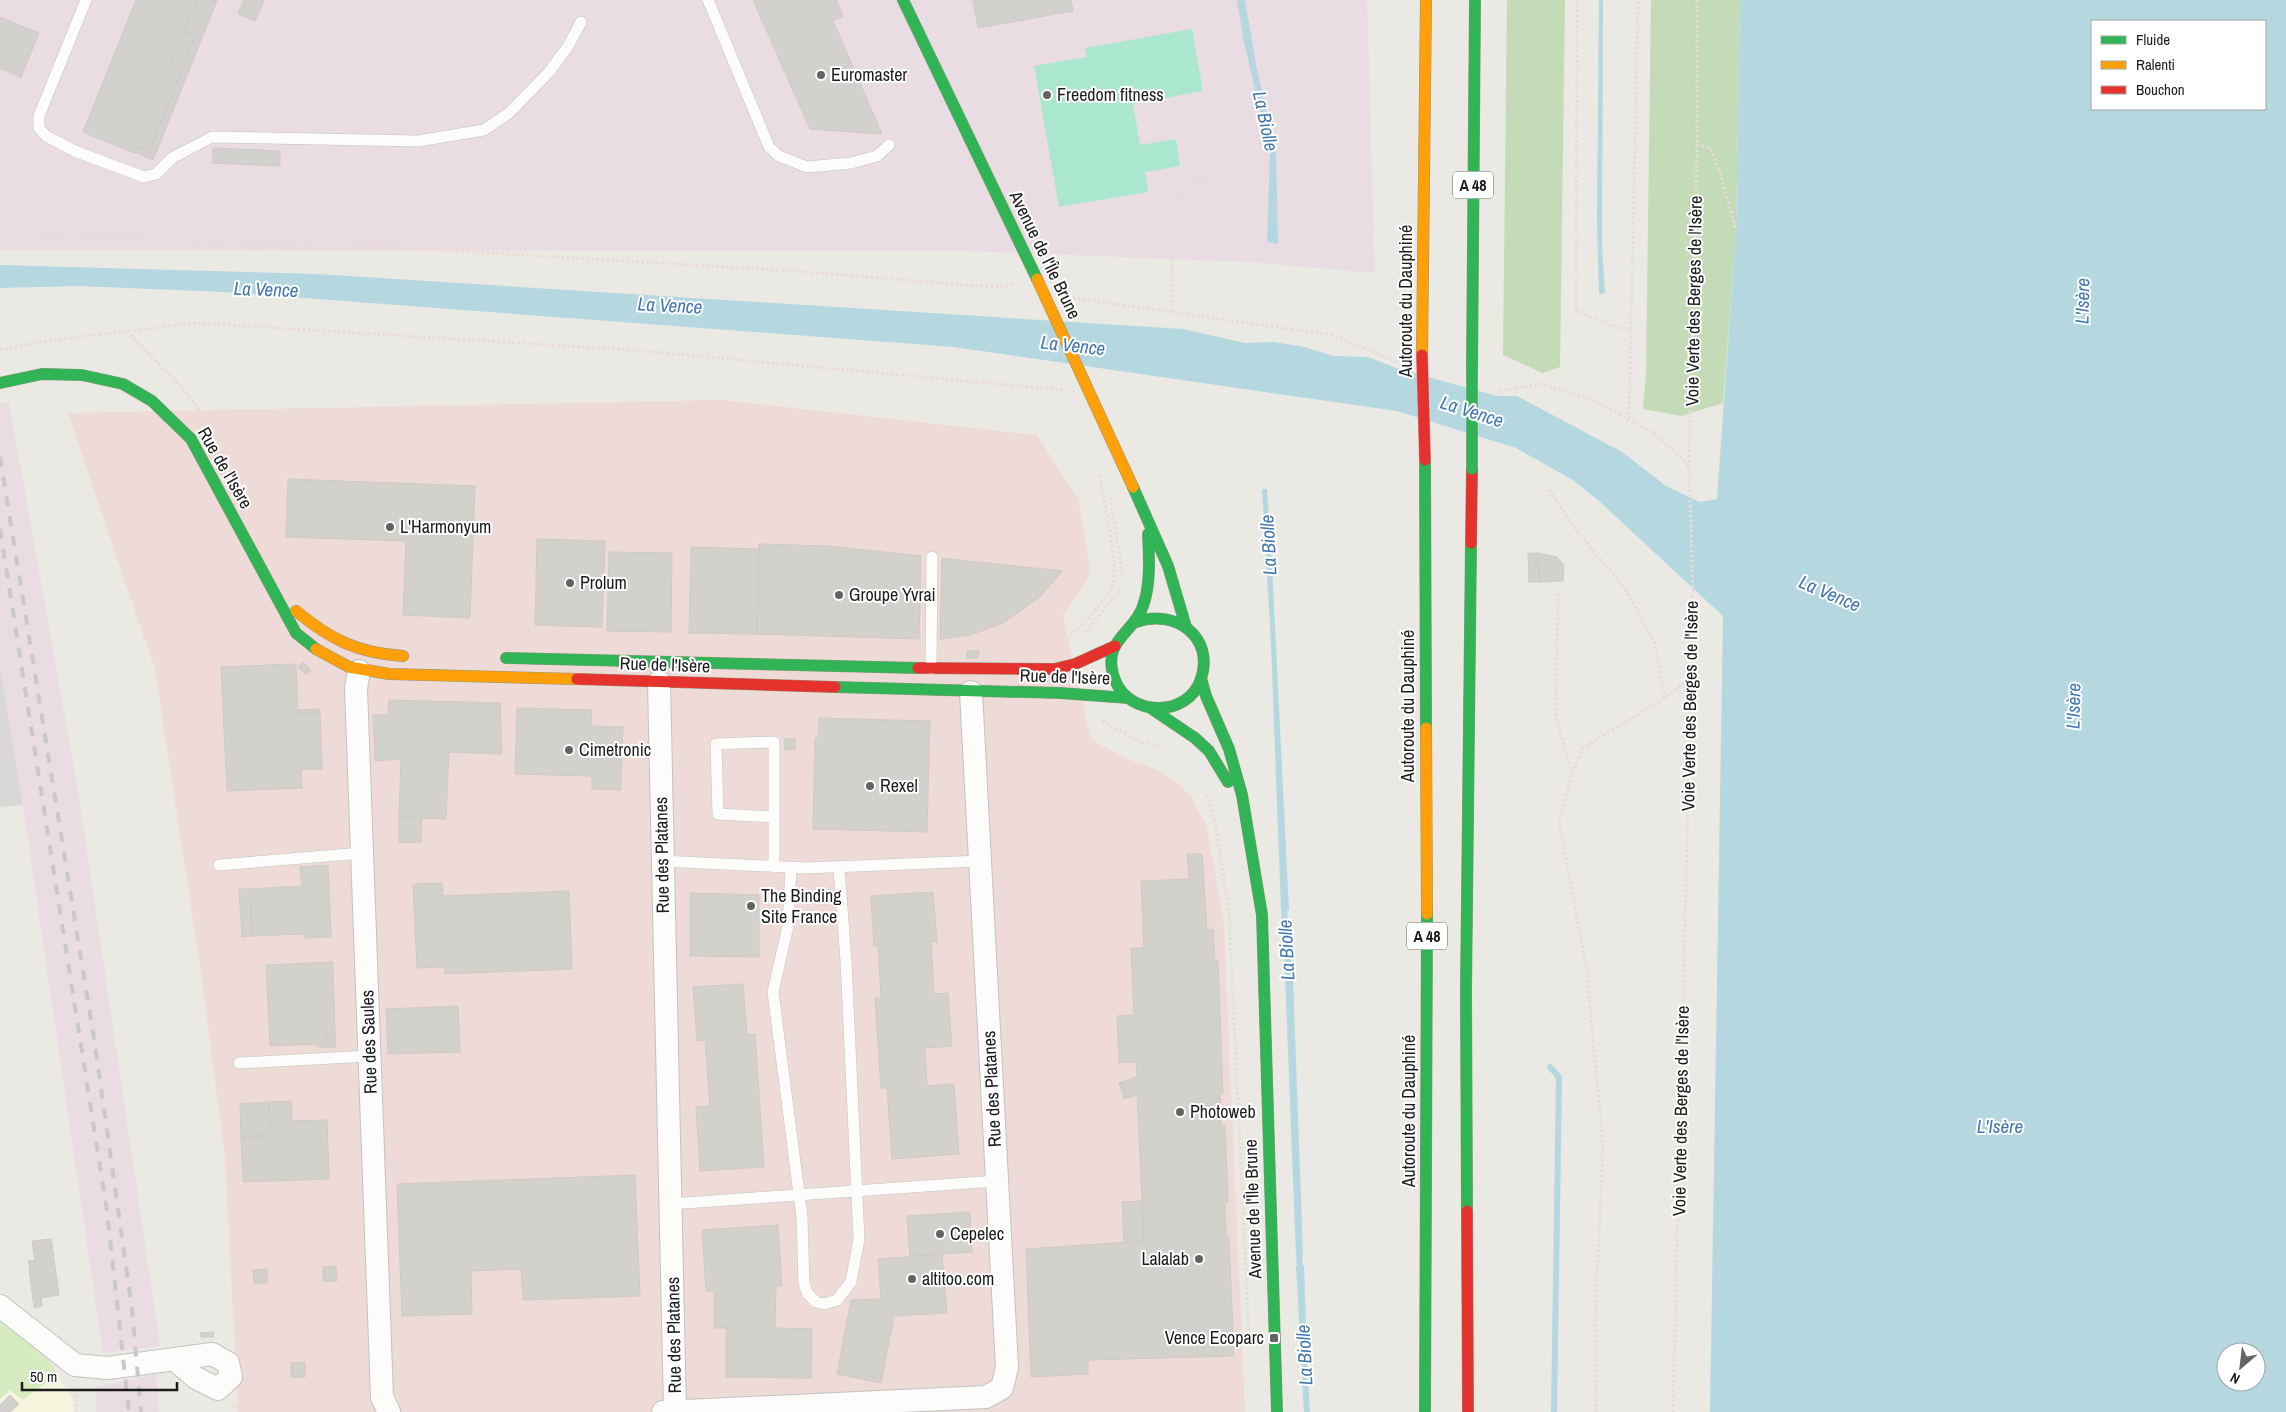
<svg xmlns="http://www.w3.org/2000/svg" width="2286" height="1412" font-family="'Archivo Narrow',sans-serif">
<rect width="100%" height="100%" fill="#eae9e4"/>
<path fill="#d9d8d6" d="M0,665l23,140 -23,2z"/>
<path fill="#eedbd8" d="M722,400l315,35 41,64 12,69 -1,10 -26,37 28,125 39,20 27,10 20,13 13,12 17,32 17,98 21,487h-1007l-13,-254 -24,-186 -46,-302 -87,-257z"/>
<path fill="#e9dce3" d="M0,0h1367l8,273 -126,-11 -281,-11 -968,-1z
M9,402l69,389 82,555 -57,7 -80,-548 -23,-140v-262z
M156,1374l3,38h-63v-25z"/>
<path fill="#f5f5de" d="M0,1315l41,34 31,49 2,14h-74z"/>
<path fill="#d6ebc0" d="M0,1315l41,34 17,25 -35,26 -13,-10 -10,9z"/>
<path fill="#c3dbb7" d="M1507,0h58l-5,367 -17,6 -40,-18z
M1651,0h89l-4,230 -13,173 -42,13 -38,-7 3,-35z"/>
<path fill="#abe6ce" d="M1192,29l11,62 -70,13 7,41 36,-6 4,27 -35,6 3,20 -89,15 -25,-141 53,-9 -2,-9z"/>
<path fill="#b4d7e0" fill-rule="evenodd" d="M1237,0h8l12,70 19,83 2,91 -11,-2 3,-88 -26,-112z
M1599,0h4l-1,246 3,47 -6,1 -2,-73z
M1740,0h546v1412h-576l13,-796 -124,-115 -26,-21 -57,-32 -119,-37 -443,-64 -730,-55 -145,-6 -79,2v-23l317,9 866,55 62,14 29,-1 30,5 30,9 34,1 31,12 98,27h20l105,56 44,34 34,16 17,-3 19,-269zM2092,21h173v88h-173zM2226,1352h30v30h-30z
M1262,489h5l4,57 18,364h-8l-10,-267z
M1291,922l12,333 -1,1h-6l-13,-333z
M1304,1265l4,123h-5l-7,-122z"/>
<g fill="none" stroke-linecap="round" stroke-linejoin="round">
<path stroke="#b4d7e0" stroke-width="6" d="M1284,904l1,27
M1550,1067l9,10 -5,335
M1299,1248l1,25
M1305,1381l2,31"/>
</g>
<path fill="#d3d1cd" stroke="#cecac5" d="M136,0h61l-13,33 11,4 -9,22 -11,-5 -4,10 12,4 -34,84 -11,-5 -3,6 -52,-21z
M197,0h20l-64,160 -18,-8 3,-5 11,5 34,-84 -12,-4 4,-10 11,5 9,-22 -11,-4z
M244,0h20l-9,21 -17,-7z
M753,0h83l7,16 -10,5 49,113 -72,-5z
M973,0h98l2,11 -95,17z
M0,17l39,16 -18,44 -21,-9z
M213,148l67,3v15l-67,-3z
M288,479l187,7 -5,132 -67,-3 3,-74 -120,-4z
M537,539l68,2 -3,86 -67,-2z
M759,544l69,2 93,10 -2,83 -162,-5z
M691,547l68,2 -2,85 -68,-1z
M609,552l63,1 -1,79 -64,-1z
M1528,553h10l1,29h-10z
M1538,553l19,4 7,8 -1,16 -24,1z
M942,558l120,13 -22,26 -37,26 -33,12 -30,4z
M967,651h12l-1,7h-11z
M303,662l8,8 -5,5 -8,-8z
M294,664l2,2 2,47 22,-1 2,57h-21l1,19 -75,3 -6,-124z
M389,700l111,3 2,51 -53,-2 -3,67 -47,-2 2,-58 -26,2 -2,-46h15z
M517,708l75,2 -1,16 32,1 -2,63 -29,-1v-13l-77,-2z
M320,709v3l-22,1v-3z
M819,718l111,3 -3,111 -114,-3 2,-91h3z
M784,739h11v10l-10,1z
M399,817l23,1 -1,24 -22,1z
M1187,854h15l5,76h6l2,31h3l5,133h-3l1,32h4l3,76h-3l1,35h3l5,119 -146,4v14l-57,3 -5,-128 118,-8 -7,-146 -10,3 -5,-16 15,-5 -1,-15 -17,1 -2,-47 17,-1 -3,-67h13l-3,-67 48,-2z
M328,865l3,72 -27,1v-4l-52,2 -2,-47 52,-3 -2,-19z
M442,883l1,13 126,-5 3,78 -127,5v-7l-28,1 -4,-84z
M239,889h11l2,47 -10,1z
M933,892l4,50h-6l3,52 14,-1 4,53 -27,2 2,38 27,-2 5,70 -67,5 -5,-71h-6l-6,-90h6l-3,-52h-4l-3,-50z
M690,893l69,2v62l-69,-1z
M333,962l2,72h-10l1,13h-9v-3l-47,2 -4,-81z
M743,984l4,51 8,-1 9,133 -64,4 -4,-64 14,-1 -5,-66 -8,1 -4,-54z
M458,1006l2,46 -72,2 -2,-45z
M325,1034h10l1,13h-10z
M1122,1082l5,16 -3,1 -5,-16z
M291,1101l1,20 35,-1 2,59 -86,3 -2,-45 29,-2 -1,-33z
M269,1102l1,33 -29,2 -1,-33z
M635,1175l5,121 -117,4 -2,-31 -50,2 1,43 -70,2 -5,-132z
M1142,1201l2,40 -20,1 -2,-40z
M970,1212l2,40 -62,4 -3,-40z
M778,1225l4,61h-6l-1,42 37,1 -1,49 -85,-1v-49h-12v-36l-8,-1 -4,-61z
M51,1239l1,6 -19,3 -1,-7z
M52,1245l7,50 -18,3 1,8 -8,2 -5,-40 7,-1 -3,-19z
M942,1254l5,59 -53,3 -13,-17 -3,-40z
M35,1260l1,7 -6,1 -2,-7z
M336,1266l1,15h-14v-14z
M267,1269v14l-13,1 -1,-14z
M881,1299l13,17 -13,67 -44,-9 14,-74z
M213,1332l1,5h-13l-1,-4z
M305,1362v15h-14v-14z
M10,1395l9,9 -9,8h-10v-7z"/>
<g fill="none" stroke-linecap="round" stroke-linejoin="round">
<defs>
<path id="lane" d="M86,0l-47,116v12l7,8 31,16 67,25 12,-3 16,-16 40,-21 206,4 66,-11 25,-17 40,-41 18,-24 14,-26
M708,0l61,147 10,9 28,11 44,-4 26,-7 12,-11
M931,669l1,-112
M662,861l144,7 174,-7
M219,865l143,-12
M774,867v-125l-58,2 2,70 56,3
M791,868l-3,58 -15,66 29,225 2,66 3,10 9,9 8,2 13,-4 14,-18 8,-43 -13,-278 -7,-93
M239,1063l131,-7
M670,1204l327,-23"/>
<path id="street" d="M359,671l-3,17 26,709 7,15
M659,682l16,729
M0,1306l75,59 33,3 104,-14 16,9 3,14 -13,12 -22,-11 -22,-19
M663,1412l323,-15 16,-9 5,-21 -36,-675"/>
<path id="fast" d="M903,0l134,279
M1472,369l3,-369
M0,383l42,-9 40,1 41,9 29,17 39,38 105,194 20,16
M1425,460l1,268
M1133,487l35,79 18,61
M1136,622c39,-14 79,15 65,57 -13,39 -72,38 -86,1 -15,-40 19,-46 28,-74 8,-23 6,-48 5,-72
M506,658l412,10
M1201,678l5,18 23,53 13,46 20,120 15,497
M835,687l225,6 68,5
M1152,709l43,29 14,13 19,31
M1467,1211l-1,-220 5,-448
M1425,1412l2,-498"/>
<path id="slow" d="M1037,279l96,208
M1422,355l4,-355
M296,611c35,29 62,42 107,45
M316,649l33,18 40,7 188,5
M1426,728l1,186"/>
<path id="jam" d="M1471,543l1,-74
M918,668l136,1 21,-5 40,-18
M577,679l258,8
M1467,1211l1,201"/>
</defs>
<use href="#lane" stroke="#c3c2c0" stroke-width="12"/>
<use href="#street" stroke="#c3c2c0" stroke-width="24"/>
<use href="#fast" stroke="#92957c" stroke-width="12"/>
<use href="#slow" stroke="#92957c" stroke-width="12"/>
<use href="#jam" stroke="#92957c" stroke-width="12"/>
<path stroke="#ebdad6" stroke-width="3" stroke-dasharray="2.5 2.5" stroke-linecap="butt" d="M1577,0l-1,310 33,15 22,5
M1697,144l14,5 10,27 15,54
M2,236l337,8 455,27 171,14 39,2 9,-4
M1073,298l259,37 67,28
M1172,312v-113l39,-27
M127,331l61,63 11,16
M0,350l52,-10 146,-17 434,27 432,40
M1500,391l41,-7 54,17 60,33 34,32
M1629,419l9,-419
M1549,490l28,41 48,58 30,54 9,55
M1110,497l13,80
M1558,593l-2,124 16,56
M1086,632l35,-44
M1067,640c13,-14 40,-38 46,-56 6,-15 -10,-88 -13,-109
M1102,721l38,21 22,4
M1207,795l8,26 14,92 20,423
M231,1405l18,7
M76,1412l1,-26
M1047,1412l14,-3 56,-21 74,11 60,1
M1596,1412l-1,-88 8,-177 -16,-175 -28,-150 13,-48 11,-26 82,-50 25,-21
M1673,1412l20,-819 -4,-127 8,-322v-144"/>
<use href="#lane" stroke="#fcfcfb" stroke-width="11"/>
<use href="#street" stroke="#fcfcfb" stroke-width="22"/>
<use href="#fast" stroke="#30b455" stroke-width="11"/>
<use href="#slow" stroke="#ff9f0a" stroke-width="11"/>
<use href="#jam" stroke="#e5322d" stroke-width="11"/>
<path stroke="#c9c9c8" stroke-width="4" stroke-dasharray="10 10" stroke-linecap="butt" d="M0,457l95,588 37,264 9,103
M0,529l107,682 22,201"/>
<defs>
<path id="fast-bridge" d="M1472,369v100"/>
<path id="jam-bridge" d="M1422,355l3,105"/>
</defs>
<use href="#fast-bridge" stroke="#c19aa4" stroke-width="12" stroke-linecap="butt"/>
<use href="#jam-bridge" stroke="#c19aa4" stroke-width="12" stroke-linecap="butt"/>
<use href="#fast-bridge" stroke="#30b455" stroke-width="11"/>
<use href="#jam-bridge" stroke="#e5322d" stroke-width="11"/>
</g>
<g fill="#646462" stroke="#fff" stroke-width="2">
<circle cx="821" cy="75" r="5"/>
<circle cx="1047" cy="95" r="5"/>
<circle cx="390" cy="527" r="5"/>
<circle cx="570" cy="583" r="5"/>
<circle cx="839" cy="595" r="5"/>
<circle cx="569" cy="750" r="5"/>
<circle cx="870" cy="786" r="5"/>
<circle cx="751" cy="906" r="5"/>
<circle cx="1180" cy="1112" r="5"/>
<circle cx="940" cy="1234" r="5"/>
<circle cx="1199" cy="1259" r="5"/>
<circle cx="912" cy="1279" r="5"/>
<rect x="1269" y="1333" width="10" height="10" rx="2.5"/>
</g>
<g text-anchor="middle" stroke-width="4" stroke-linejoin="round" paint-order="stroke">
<g fill="#fff" stroke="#606060" stroke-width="1">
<rect x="1453" y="171.5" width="40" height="27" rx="4"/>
<rect x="1407" y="922.5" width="40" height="27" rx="4"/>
</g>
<g font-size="16" font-weight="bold" fill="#1c1c1c">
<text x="1473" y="191">A 48</text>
<text x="1427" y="942">A 48</text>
</g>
<g font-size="18" fill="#1c1c1c" stroke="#fff" text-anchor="start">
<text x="831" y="81">Euromaster</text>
<text x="1057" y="101">Freedom fitness</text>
<text x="400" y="533">L'Harmonyum</text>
<text x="580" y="589">Prolum</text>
<text x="849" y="601">Groupe Yvrai</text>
<text x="579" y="756">Cimetronic</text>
<text x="880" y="792">Rexel</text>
<text x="761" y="902">The Binding<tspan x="761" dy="21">Site France</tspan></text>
<text x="1190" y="1118">Photoweb</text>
<text x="950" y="1240">Cepelec</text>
<text x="1189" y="1265" text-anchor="end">Lalalab</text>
<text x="922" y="1285">altitoo.com</text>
<text x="1264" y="1344" text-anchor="end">Vence Ecoparc</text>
</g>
<g font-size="18" fill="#1c1c1c" stroke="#fff">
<text transform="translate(1045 255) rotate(64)" y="6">Avenue de l'Île Brune</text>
<text transform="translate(1406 301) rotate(-90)" y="6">Autoroute du Dauphiné</text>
<text transform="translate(1694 301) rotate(-89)" y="6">Voie Verte des Berges de l'Isère</text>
<text transform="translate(225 468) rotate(60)" y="6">Rue de l'Isère</text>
<text transform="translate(665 665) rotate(2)" y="6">Rue de l'Isère</text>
<text transform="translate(1065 677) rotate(2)" y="6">Rue de l'Isère</text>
<text transform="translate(1408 706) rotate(-90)" y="6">Autoroute du Dauphiné</text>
<text transform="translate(1690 706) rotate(-89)" y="6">Voie Verte des Berges de l'Isère</text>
<text transform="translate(662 855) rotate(-91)" y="6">Rue des Platanes</text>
<text transform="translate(369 1042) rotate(-92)" y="6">Rue des Saules</text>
<text transform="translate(992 1089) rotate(-93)" y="6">Rue des Platanes</text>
<text transform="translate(1409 1111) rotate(-90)" y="6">Autoroute du Dauphiné</text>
<text transform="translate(1681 1111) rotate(-89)" y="6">Voie Verte des Berges de l'Isère</text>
<text transform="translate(1253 1209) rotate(-92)" y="6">Avenue de l'Île Brune</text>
<text transform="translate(674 1335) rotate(-91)" y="6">Rue des Platanes</text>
</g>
<g font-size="19" font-style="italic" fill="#4377b1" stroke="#fff">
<text transform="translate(1266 121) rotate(78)" y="7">La Biolle</text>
<text transform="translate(266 289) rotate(2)" y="7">La Vence</text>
<text transform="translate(2082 301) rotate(-89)" y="7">L'Isère</text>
<text transform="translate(670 305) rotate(3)" y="7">La Vence</text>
<text transform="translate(1073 345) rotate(6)" y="7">La Vence</text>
<text transform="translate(1472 411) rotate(18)" y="7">La Vence</text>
<text transform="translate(1268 545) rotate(-93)" y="7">La Biolle</text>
<text transform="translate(1830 593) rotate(23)" y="7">La Vence</text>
<text transform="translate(2073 706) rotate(-89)" y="7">L'Isère</text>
<text transform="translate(1286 950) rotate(-93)" y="7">La Biolle</text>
<text x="2000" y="1133">L'Isère</text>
<text transform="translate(1304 1355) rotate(-93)" y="7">La Biolle</text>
</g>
</g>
<rect x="2091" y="20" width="175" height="90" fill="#ffffff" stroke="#a4a4a4"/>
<rect x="2101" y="36" width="25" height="8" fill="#30b455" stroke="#a4a4a4"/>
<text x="2136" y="45" font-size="15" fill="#1c1c1c">Fluide</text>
<rect x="2101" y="61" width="25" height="8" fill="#ff9f0a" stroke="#a4a4a4"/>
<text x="2136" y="70" font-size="15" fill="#1c1c1c">Ralenti</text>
<rect x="2101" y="86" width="25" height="8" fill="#e5322d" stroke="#a4a4a4"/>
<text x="2136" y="95" font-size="15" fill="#1c1c1c">Bouchon</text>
<g transform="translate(2241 1367) rotate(208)"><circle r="24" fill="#ffffff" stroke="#a4a4a4"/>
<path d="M0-4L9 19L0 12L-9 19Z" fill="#646462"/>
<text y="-8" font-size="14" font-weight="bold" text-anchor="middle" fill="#1c1c1c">N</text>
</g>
<path d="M22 1382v8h155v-8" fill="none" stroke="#1c1c1c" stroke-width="2.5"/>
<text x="30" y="1382" font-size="15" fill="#1c1c1c" stroke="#ffffff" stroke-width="4" paint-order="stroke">50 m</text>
</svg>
